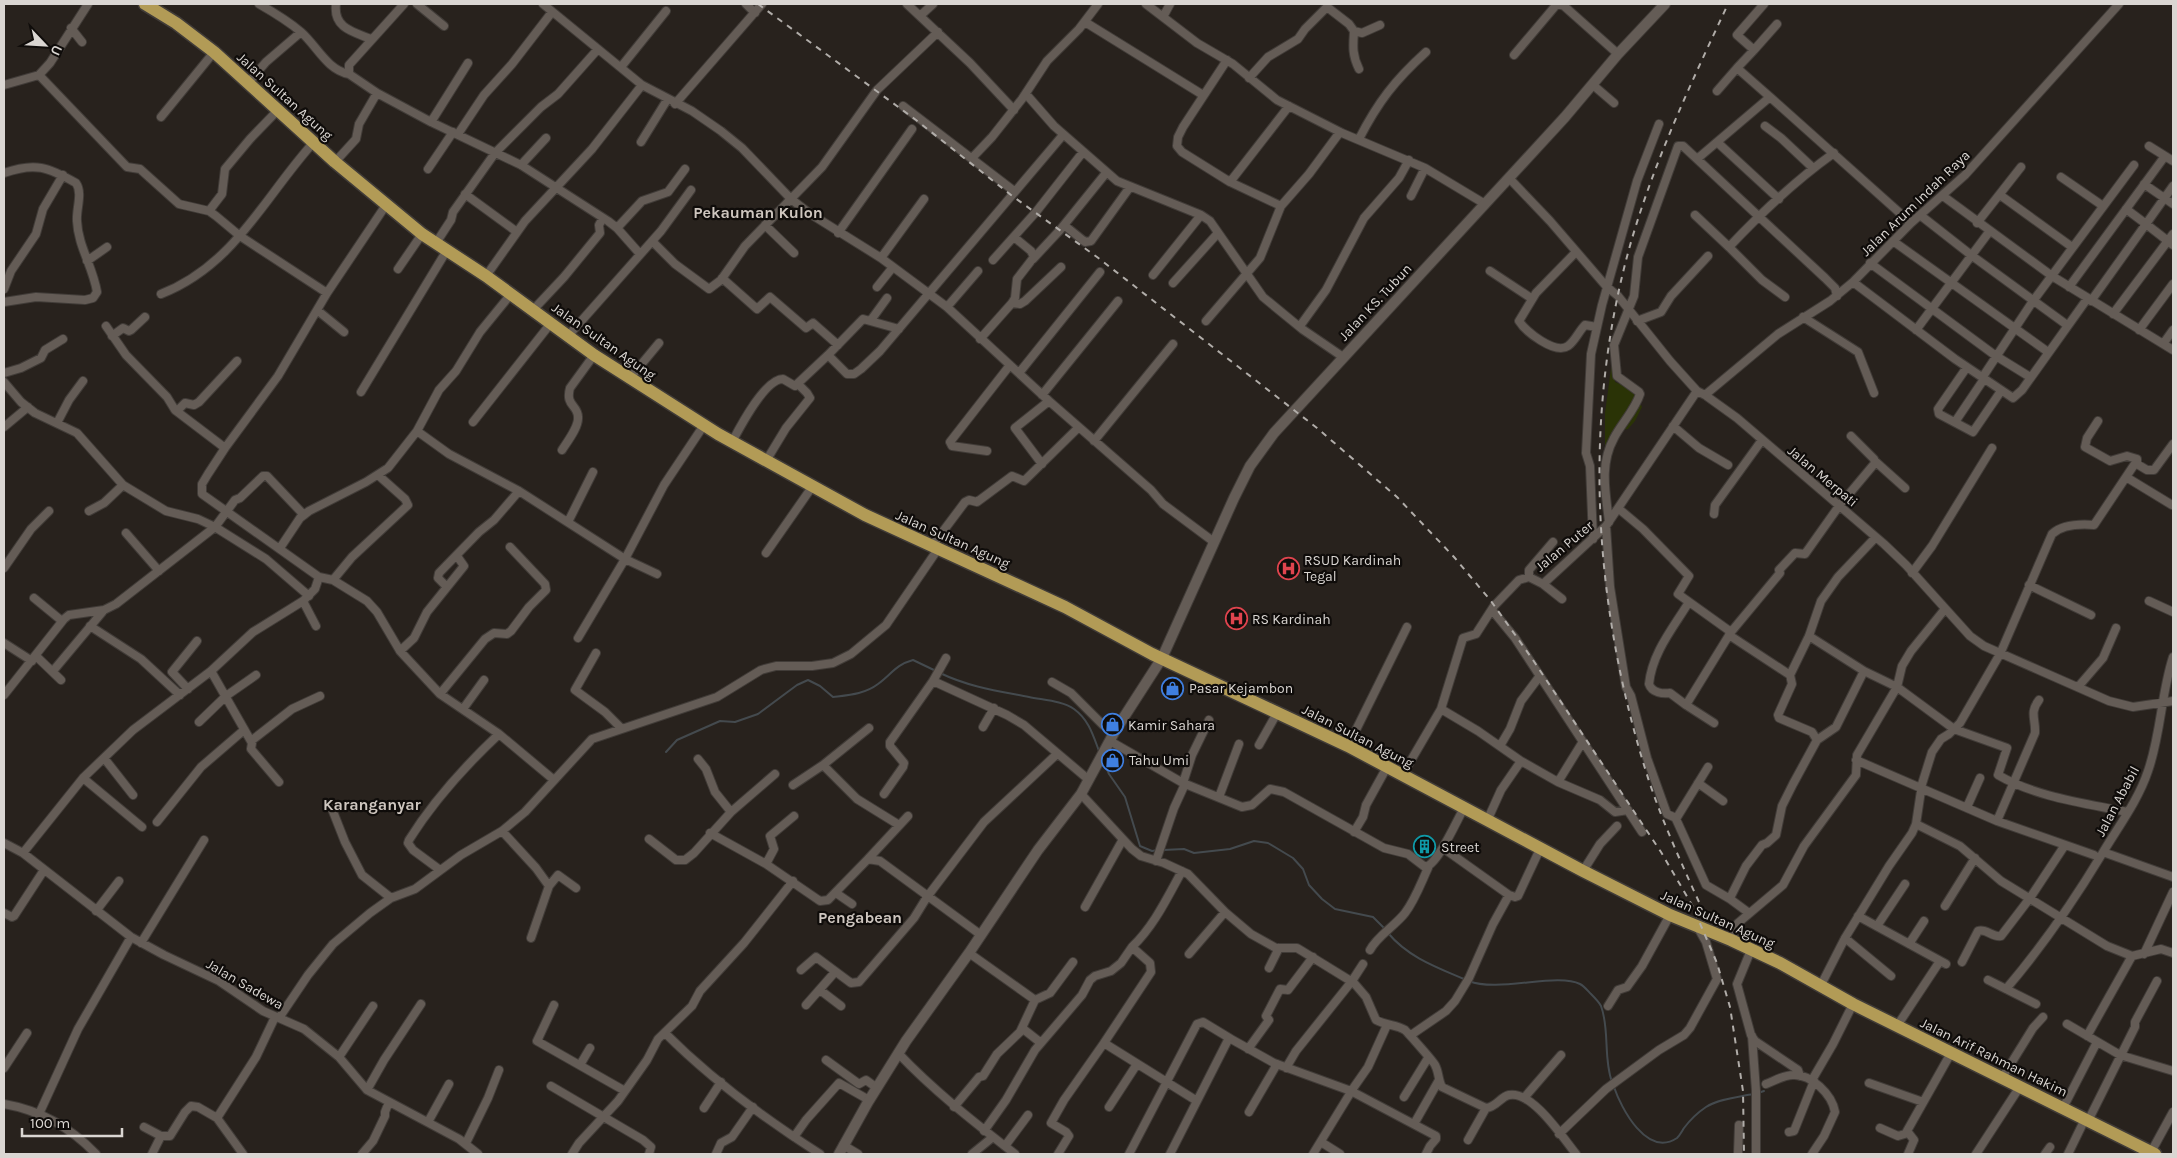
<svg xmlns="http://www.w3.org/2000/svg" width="2177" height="1158" font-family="Karla,sans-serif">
<rect width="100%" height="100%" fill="#28221d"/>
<path fill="#2a3306" d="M1612,361l2,5 1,16c14,5 21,10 27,25l-7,14 -7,8 -7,1 -9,15 -7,5v-37z"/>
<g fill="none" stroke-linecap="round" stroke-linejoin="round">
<path stroke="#444a4e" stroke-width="2" d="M940,673c29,14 58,18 89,24 14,3 34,4 45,12 15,11 19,26 25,42
M666,752l11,-12 43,-19 15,1 23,-8 39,-29 11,-5 12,6 13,11c16,-2 32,-3 45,-13 14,-10 17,-19 35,-24l23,11
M1103,760l6,14 16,23 15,49 12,5 6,-1
M1163,850l21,-1 10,4 36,-4 24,-8 14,2 25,15 10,11 6,16 13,14 13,10 38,8 12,12
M1388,933c20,24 48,34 76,46
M1469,981c29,12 88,-9 111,3 4,2 8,7 11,10 4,4 8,8 10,12 9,24 2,52 11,76
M1614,1087c7,21 33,71 63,51 3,-3 5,-7 7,-10 6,-8 13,-15 22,-21 12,-8 33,-10 47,-13
M1758,1093l6,-2"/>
<defs>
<path id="minor" d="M259,4c14,8 29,17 42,28 16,14 26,38 48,42
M336,4c-3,24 17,28 35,35
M417,4l27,22
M543,4l99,81 50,26 29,20 21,17 49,51 18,14 72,45 66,49 102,94 102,89 12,14 51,38
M746,4l9,9
M907,4l63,59 44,47
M1146,4l51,39 36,21 44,36 65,33 83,35 60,36
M1558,4l6,2 54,48
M1764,4l-27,31 17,15 -17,18 33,29
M921,15l12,-11
M1163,17l7,-13
M1085,22l118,73
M71,28l11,14
M1354,31l8,2 18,-8
M1754,50l23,-26
M1514,55l43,-51
M1227,60l-44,67 -5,10 -1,9 5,6 48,30 51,24
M621,67l45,-56
M39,75l88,92 13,2 39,35 30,7 7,5 24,20 87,57
M1249,78l19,-21 30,-18 7,-10 22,-22 22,17 5,7c-1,15 -2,24 5,38
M248,83l18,-21 35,-30
M4,85l35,-10 11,-12 38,-59
M1593,85l21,18
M1717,91l20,-23
M377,93l54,29 90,43 87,56 9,7 23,26
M1026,94l28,32 63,55 84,34 9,6 53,76 39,32 41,28
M675,104l87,-100
M903,106l111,85
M161,117l53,-65
M431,122l37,-59
M1765,126l16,12 32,30
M458,134l26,-39 28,-31 40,-52
M1359,139c19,-37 36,-59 67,-87
M641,142l26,-42
M1717,142l62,57
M2149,146l24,15
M972,158l20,-21 30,-38 25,-38 32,-32 19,-25
M335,162l21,-23 3,-15 18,-31 -28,-19v-9l55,-61
M521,165l25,-27
M428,169l25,-37
M4,173c31,-11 44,-6 72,10 7,10 0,26 1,38 1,25 16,46 20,71l-4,6 -8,2 -49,-3 -32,5
M2061,177l42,29
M1509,178l41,43 56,65 12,10 52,65 27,30 8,4 32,23 147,126 22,21 64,71 14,10 125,55 24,6 40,-6
M1230,182l59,-76
M2144,184l29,20
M465,194l52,38
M2000,195l72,52
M1411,196l14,-28
M1943,196l109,80 121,74
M386,205l-59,88 -49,83 -53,72 -17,26 -6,10v10l117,83 14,3 34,21 10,11 23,39 40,43 59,40 55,46
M2126,209l20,15 27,-38
M209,211l13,-17 3,-25 25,-30 28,-29
M1695,215l34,32
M1920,215l51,40 96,70
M1977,223l44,-56
M765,225l29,28
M1064,225l21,17 6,-1 39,-54
M617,228l25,-27 26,-9 17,-23
M838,233l74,-104
M652,241l23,23 34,25 12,-9 24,-34 77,-79 55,-77 61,-58
M1893,241l155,111
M436,243l15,-23 2,-8 42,-59 46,-46 17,-13 40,-45
M1576,252l-40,41 -17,28c6,10 36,34 49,25 7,-5 11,-15 17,-21l12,2
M881,258l43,-59
M1033,259l27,-29 46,-57
M993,260l43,-48 47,-60
M87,261l20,-14
M1870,263l126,93 34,21
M398,269l24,-35
M1490,271l41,27
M1153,275l48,-60
M486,276l39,-55 67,-72 50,-64
M722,278l35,31 13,-12 36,31 7,-5 25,22
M1853,282l102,77 58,39 9,-8 65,-91
M1173,283l45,-50
M877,287l16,-20
M2069,287l96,-131
M4,289l7,-18 25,-37 7,-25 20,-34
M161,294c74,-29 103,-97 153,-152
M1837,296l-2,-8 -10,-10 -128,-119 73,-62 141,126
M1785,297l-23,-17 -33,-33c32,-34 67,-67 105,-94
M2091,301l55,-77 27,21
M1012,303l8,1 5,-3 36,-34
M947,307l31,-36
M317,310l27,22
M533,310l31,-33 36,-44 -1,-8 4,-7
M2113,314l60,-80
M1803,317l55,35 16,41
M871,320l16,-22
M1206,321l54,-63 21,-52 28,-32 31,-42
M1637,321l24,-9 10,-16 37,-40
M106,326l20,29 41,42 8,13 50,38
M1300,326l26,-36 38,-72 35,-40 10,-18
M1916,330l73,-98
M2139,330l34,-46
M112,336l11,-8 6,3 2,-1 14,-13
M568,336l93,-105 30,-41
M980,339l32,-36 3,-5 2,-19 17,-22 -3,-6 -17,-14
M2163,344l10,-14
M828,355l35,-36 36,10
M1967,367l-29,42 1,5 34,18 28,-41
M4,373l17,-5 20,-10 4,-8 18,-11
M1019,373l81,-101
M630,378l29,-35
M1982,378l51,-77 101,-136
M4,382l17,20 14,11 42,20 46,52 43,26 32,8 17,8 51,32 43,37
M361,392l86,-142
M1042,395l76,-94
M1705,395l73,-61 52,-33 23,-19 58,-59 54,-48 154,-171
M177,411l8,-8 9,2 5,-3 38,-41
M2098,421l-11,17 -2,9 25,14 17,-5 10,3v5
M473,422l78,-99
M1955,422l29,-43
M57,423l12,-23 14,-19
M1673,426l26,22 29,17
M4,427l24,-20
M417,431l32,23 70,37 106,68 39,-74 40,-60
M1094,441l79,-97
M732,442c8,-15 33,-63 51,-63l12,7 33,-31 19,19h7l7,-5 19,-18 183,-216
M562,450c5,-8 17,-23 16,-33 0,-12 -13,-11 -8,-29l24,-33
M987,451l-35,-5 -2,-4 60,-77
M766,461l20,-33 24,-30 -3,-5 -9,-9
M1876,462l29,26
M1042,464l-27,-36 34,-27
M2126,477l46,28
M1619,509l24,20 46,47 -11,18 53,38
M89,511l15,-8 19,-18
M1714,514l1,-9 47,-65
M568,522l25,-50
M1609,522c-3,-28 -10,-57 5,-84 7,-14 21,-28 26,-44l-1,-2 -22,-16 -3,-31 20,-49 4,-39 40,-111h5l14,13
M1606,526l4,61 16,100 5,9 16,62 20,56 9,4
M126,533l33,38
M1593,539l-3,-73 -4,-13 5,-99 11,-49 35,-124 22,-57
M932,546l33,-44 4,-2 8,2 35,-26 12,5 54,-53
M280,548l20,-30 9,-7 57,-29 22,-14 29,-37 22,-41 17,-19 24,-39 31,-38
M766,553l46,-66
M4,568l27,-39 18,-18
M1912,573l20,-27 60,-98
M1529,577v-7l24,-28
M333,580l19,-23 56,-52 -3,-6 -27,-24
M1543,584l19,15
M2029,585l62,30
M447,587l-9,-9 1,-5 40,-41 15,-12 25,-29
M34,598l28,23
M303,601l13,25
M2149,601l24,11
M1689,602c-16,26 -37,51 -40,82 3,9 14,10 21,9l16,12 45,-73 49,-59 -1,-3 16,-17 10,1 34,-48 36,-43 -1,-4 -23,-23
M1492,610l23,28 127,194
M90,626l51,33 39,36
M1729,635l61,40
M1809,636l55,35 33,16 57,42 53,19 -9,27c38,22 86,28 129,37
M578,638l47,-79 32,15
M4,643l28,18
M400,651l14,-13 13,-26 37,-46 -7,-10
M596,653l-21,37 30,22 16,16
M36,656l25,24
M53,671l51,-61
M211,671l41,72 -1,6 28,33
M933,681l74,34 17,10 65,55
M1052,682l19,11 32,32 12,6
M2078,687l25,-29 13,-30
M188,689l-16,-17 25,-31
M440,694l45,-55 9,-6 13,1 4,-3 18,-24 17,-17 -1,-6 -35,-37
M4,695l60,-76 5,-4 35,-5 12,-6 99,-77 20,-27 5,-2 23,-22h4l37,39
M1686,705l28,18
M463,709l21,-29
M1441,709l37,22 43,30 -20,29 -14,31
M199,722l27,-26 30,-21
M983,727l11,-19
M869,728l-46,37 34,34 42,26
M1817,740l-5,-8 -33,-14 -1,-3 14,-31 -2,-9 19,-39 12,-35 17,-24 37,-39
M251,741l41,-32 28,-13
M1110,741l73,42 59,24 10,-2 18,-16 14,3 100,56 24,6 17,13c12,-1 32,-47 39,-59
M1259,745l18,-32
M1348,746l59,-119
M1500,746l10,-17 11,-28 18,-24
M104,758l29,37
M698,759l8,10 9,23 16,20
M1856,760l141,61 97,34
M1521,761l37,21 42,18 15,12 13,-2
M1708,767l-32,52 30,66 24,14
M1403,774l38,-65 22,-71 13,-4 18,-28 25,-26 10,-3 14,7 63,-58 91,-135
M83,778l59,49
M1558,782l24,-39
M1183,783l9,-28 17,-35
M1698,783l25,18
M793,785l30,-20
M884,794l19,-27 1,-4 -14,-17v-4l43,-61 13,-23
M1081,794l51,55 9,7 23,7 24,11 37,38 26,22 25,14h21l5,3 52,32 12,14 10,23c9,5 21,5 29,10 2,2 29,32 30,35 4,7 3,15 7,22l44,21c11,-1 14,-11 23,-13 23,-5 54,43 67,59
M1219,797l20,-53
M1967,807l13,-29
M332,809l13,33 17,33 29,23
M794,816l-24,20 4,13 -8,15 54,37 8,-1 40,-41 12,2 101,74
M1997,821l38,-88c1,-14 -6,-20 4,-33
M157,822l44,-55 43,-37
M1916,824l44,22 41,35 106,65 25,10 29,-7 12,4
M502,831l34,37 13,18 9,-11 18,13
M1354,832l9,-15 3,-12 21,-38
M710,833l56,31
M649,839l27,21h9l9,-7 37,-41 44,-38
M4,843l19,10 108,84 33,18 55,26 44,30 41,18 35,28 28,33 92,49 19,15
M1443,848l66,47
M2103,852l70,25
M23,853l60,-75 50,-48 78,-59 42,-39 50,-31 12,-12 4,-12
M868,859l40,-43
M1156,861l18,-53 11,-24
M440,870l-27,-20 -5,-7 1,-3c25,-40 56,-74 90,-106
M1583,871l17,-27 17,-18
M836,893l16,11
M1945,906l30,-48
M1085,907l37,-66
M96,911l23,-30
M4,913l8,4 2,-1 30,-46
M1749,913l-19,-14 1,-3 15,-30 16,-21 5,-2 9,-8 6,-29 11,-22 24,-44 19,-13 28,-56
M1858,916l88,48
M1877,926l28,-42
M531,938l18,-52
M1845,938l46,38
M1731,940l7,-17 45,-38 21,-39 52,-71 1,-20 40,-68 5,-21 9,-15 34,-42
M141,943l63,-103
M1909,944l15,-23
M1370,950c7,-14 25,-24 35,-37 10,-13 16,-30 23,-45
M1751,950l-14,34 14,51 4,6 43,29 2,6
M969,953l66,47 15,-7 23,-31
M1189,954l36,-42
M2144,954l29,-62
M1962,962l16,-31c8,-3 15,7 23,5l29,-38 35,-53
M1269,968l10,-20
M801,970l15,-13 35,26 8,-1 55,-64 13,-21 57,-75 73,-68
M1988,980l48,24
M1821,985l24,-47 44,-72 23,-33 4,-9 6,-40 10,-32 9,-13 8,-5 11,-11 40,-69 52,-120c11,-10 29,-10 42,-9l40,-60 3,-1 10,6h7l19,-26
M2006,989c36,-42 67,-87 96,-135 16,-27 36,-53 46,-83 13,-37 13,-77 25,-114
M820,990l21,16
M554,1005l-17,36 88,50
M806,1005l29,-33
M1608,1006l10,-16 9,-3 15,-21 28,-51
M279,1018l29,-43 25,-31 37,-31 21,-15 24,-9 46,-34 41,-24 23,-19 67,-73 125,-42 44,-27 15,-4h36l21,-3 18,-9 35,-29 52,-76
M2067,1024l53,31 53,16
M1897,1026l43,-65
M1022,1028l19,15
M665,1033c46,46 100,86 155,121
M1411,1035l35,-24 9,-10 14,-23 24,-54 16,-29 6,2 3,-1 22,-47
M1752,1036l4,55v63
M2087,1036l45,-80
M1248,1049l21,-29 -3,-4 14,-27 8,1 25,-33
M898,1053c36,38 76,69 117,101
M339,1057l34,-51
M826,1060l33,24 7,-4 11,8
M580,1065l10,-17
M4,1068l23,-35
M1286,1068l10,-17 56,-70 11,-17
M2002,1078l31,-50 10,-11
M1812,1080l21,-36 20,-40
M1869,1083l54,19
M1766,1084c8,-3 18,-9 27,-9 18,-1 39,19 42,37l-11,24 -12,18
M551,1086l92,54 8,7 -2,7
M367,1090l17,-30 37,-56
M1404,1097l24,-39
M1524,1098l37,-43
M1197,1101l31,-61 3,-1 43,24 77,28 85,45v3l-6,7 -4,8
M4,1104c35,6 67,24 92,50
M954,1107l25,-30 4,-1 14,-22 23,-22 15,-32
M1109,1107l28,-43
M704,1108l17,-26
M2063,1108l34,-66
M1249,1112l28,-48
M39,1114l39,-85 53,-92
M2088,1121l47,-94v-5l22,-41
M428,1122l21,-38
M1414,1124l25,-44
M144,1127l17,9h9l15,-24 6,-6 7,1 19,11
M1880,1128l18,8 10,-3
M984,1131l22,-31 29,-50 47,-55 8,-15 5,-4 16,-5 10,-8 11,-16
M1789,1132l5,-1 20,-50
M1559,1134l47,-45 53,-39 25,-15 6,-7 27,-49 -11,-37 -8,-14
M794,1137l12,-17 33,-37 30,17
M1468,1140l18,-32
M1321,1142l19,12
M466,1143l22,-45 11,-28
M843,1145l15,9
M1005,1146l23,-31
M152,1154l9,-18
M243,1154l-26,-36 39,-61 19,-40
M362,1154l11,-13 12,-25v-4l4,-10
M572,1154l7,-11 39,-42 29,-41 11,-21 34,-33 8,-15 44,-48 49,-62
M716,1154l5,-11 11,-6 21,-30
M972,1154l21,-17
M1058,1154l11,-18 -3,-4 -15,-9 13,-23 40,-57
M1129,1154l68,-130 6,-2 28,17
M1170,1154l27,-53 -93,-58 47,-71 -1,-9 -18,-16c22,-21 35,-49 50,-76
M1313,1154l41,-67 14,-20 19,-42
M1738,1154l1,-29
M1908,1154l6,-14 -7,-9 44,-78
M1976,1154l43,-66
M2045,1154l5,-7
M2068,1154l17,-35
M2150,1154l23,-42"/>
<path id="secondary" d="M839,1154l29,-52 38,-61 63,-88 69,-103 43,-56 34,-63 47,-73 72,-160 16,-32 24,-33 291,-316 53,-63 47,-50"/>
<path id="trunk" d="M145,4l31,19 38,29 121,110 87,72 64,42 108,79 124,79 147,81 200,92 87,47 196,92 235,125 87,44 61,25 49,23 73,41 302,150"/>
</defs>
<use href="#minor" stroke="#413c38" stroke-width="10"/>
<use href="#secondary" stroke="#413c38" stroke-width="12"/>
<use href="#trunk" stroke="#413c38" stroke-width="15"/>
<use href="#minor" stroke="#645c56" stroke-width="8"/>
<use href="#secondary" stroke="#645c56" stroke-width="10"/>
<use href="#trunk" stroke="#b29b56" stroke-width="12"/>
<path stroke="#b1ada9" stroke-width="2" stroke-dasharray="6 6" stroke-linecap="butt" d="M758,4l158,116 95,75 86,62 220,171 80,69 57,60 37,44 42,59 128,192 31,53 25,58 13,44 13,84 1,63
M1704,913c-20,-44 -40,-87 -55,-132 -56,-174 -68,-363 -18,-539 24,-83 61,-161 97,-238"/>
</g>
<defs>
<symbol id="hospital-ring" viewBox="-11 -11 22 22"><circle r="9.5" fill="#0f0c0a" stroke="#e0444e" stroke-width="1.5"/><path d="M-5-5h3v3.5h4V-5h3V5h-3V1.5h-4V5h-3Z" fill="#e0444e"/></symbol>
<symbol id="shop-ring" viewBox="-11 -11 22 22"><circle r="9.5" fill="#0f0c0a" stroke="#3f7fe0" stroke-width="1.5"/><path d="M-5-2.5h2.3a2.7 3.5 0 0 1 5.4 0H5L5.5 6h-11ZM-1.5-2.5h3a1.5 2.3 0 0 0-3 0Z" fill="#3f7fe0"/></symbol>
<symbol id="building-ring" viewBox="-11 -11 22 22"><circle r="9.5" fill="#0f0c0a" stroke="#0f9aa8" stroke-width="1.5"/><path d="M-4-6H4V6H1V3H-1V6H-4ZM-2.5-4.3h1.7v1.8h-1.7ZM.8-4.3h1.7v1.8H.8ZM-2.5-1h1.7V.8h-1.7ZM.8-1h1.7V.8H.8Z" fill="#0f9aa8"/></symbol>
</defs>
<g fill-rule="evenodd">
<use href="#hospital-ring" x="1276" y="556" width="25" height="25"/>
<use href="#hospital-ring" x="1224" y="606" width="25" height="25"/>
<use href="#shop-ring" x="1160" y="676" width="25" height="25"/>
<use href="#shop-ring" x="1100" y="712" width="25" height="25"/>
<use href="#shop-ring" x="1100" y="748" width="25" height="25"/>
<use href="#building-ring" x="1412" y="834" width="25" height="25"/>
</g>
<g text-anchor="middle" stroke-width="4.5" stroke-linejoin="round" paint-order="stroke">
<g font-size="14" fill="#dad6d2" stroke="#0f0c0a">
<text transform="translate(285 96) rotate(42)" y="5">Jalan Sultan Agung</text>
<text transform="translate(1915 203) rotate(-44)" y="5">Jalan Arum Indah Raya</text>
<text transform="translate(1375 302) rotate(-47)" y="5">Jalan KS. Tubun</text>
<text transform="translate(604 341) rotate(35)" y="5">Jalan Sultan Agung</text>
<text transform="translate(1823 476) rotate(40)" y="5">Jalan Merpati</text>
<text transform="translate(953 539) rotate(24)" y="5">Jalan Sultan Agung</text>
<text transform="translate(1564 546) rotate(-40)" y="5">Jalan Puter</text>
<text transform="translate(1358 736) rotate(27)" y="5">Jalan Sultan Agung</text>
<text transform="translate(2117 801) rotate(-62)" y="5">Jalan Ababil</text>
<text transform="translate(1718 919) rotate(24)" y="5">Jalan Sultan Agung</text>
<text transform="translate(245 984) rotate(30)" y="5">Jalan Sadewa</text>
<text transform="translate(1994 1057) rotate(26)" y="5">Jalan Arif Rahman Hakim</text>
</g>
<g font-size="14" fill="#dad6d2" stroke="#0f0c0a" text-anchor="start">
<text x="1304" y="565">RSUD Kardinah<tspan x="1304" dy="16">Tegal</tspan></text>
<text x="1252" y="624">RS Kardinah</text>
<text x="1189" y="693">Pasar Kejambon</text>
<text x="1128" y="730">Kamir Sahara</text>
<text x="1129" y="765">Tahu Umi</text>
<text x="1441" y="852">Street</text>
</g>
<g font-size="16" font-weight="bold" fill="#cec6bf" stroke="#0f0c0a">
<text x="758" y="218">Pekauman Kulon</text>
<text x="372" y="810">Karanganyar</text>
<text x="860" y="923">Pengabean</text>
</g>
</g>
<rect width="2177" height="1158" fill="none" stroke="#dad6d2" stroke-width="10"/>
<g transform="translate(45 45) rotate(115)" stroke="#0f0c0a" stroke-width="4" paint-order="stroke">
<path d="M0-4L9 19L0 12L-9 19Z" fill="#dad6d2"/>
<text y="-8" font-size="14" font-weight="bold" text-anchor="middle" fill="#dad6d2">U</text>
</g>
<path d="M22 1128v8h100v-8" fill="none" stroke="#dad6d2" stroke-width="2.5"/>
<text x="30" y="1128" font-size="15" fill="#dad6d2" stroke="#0f0c0a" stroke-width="4" paint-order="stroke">100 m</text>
</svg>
